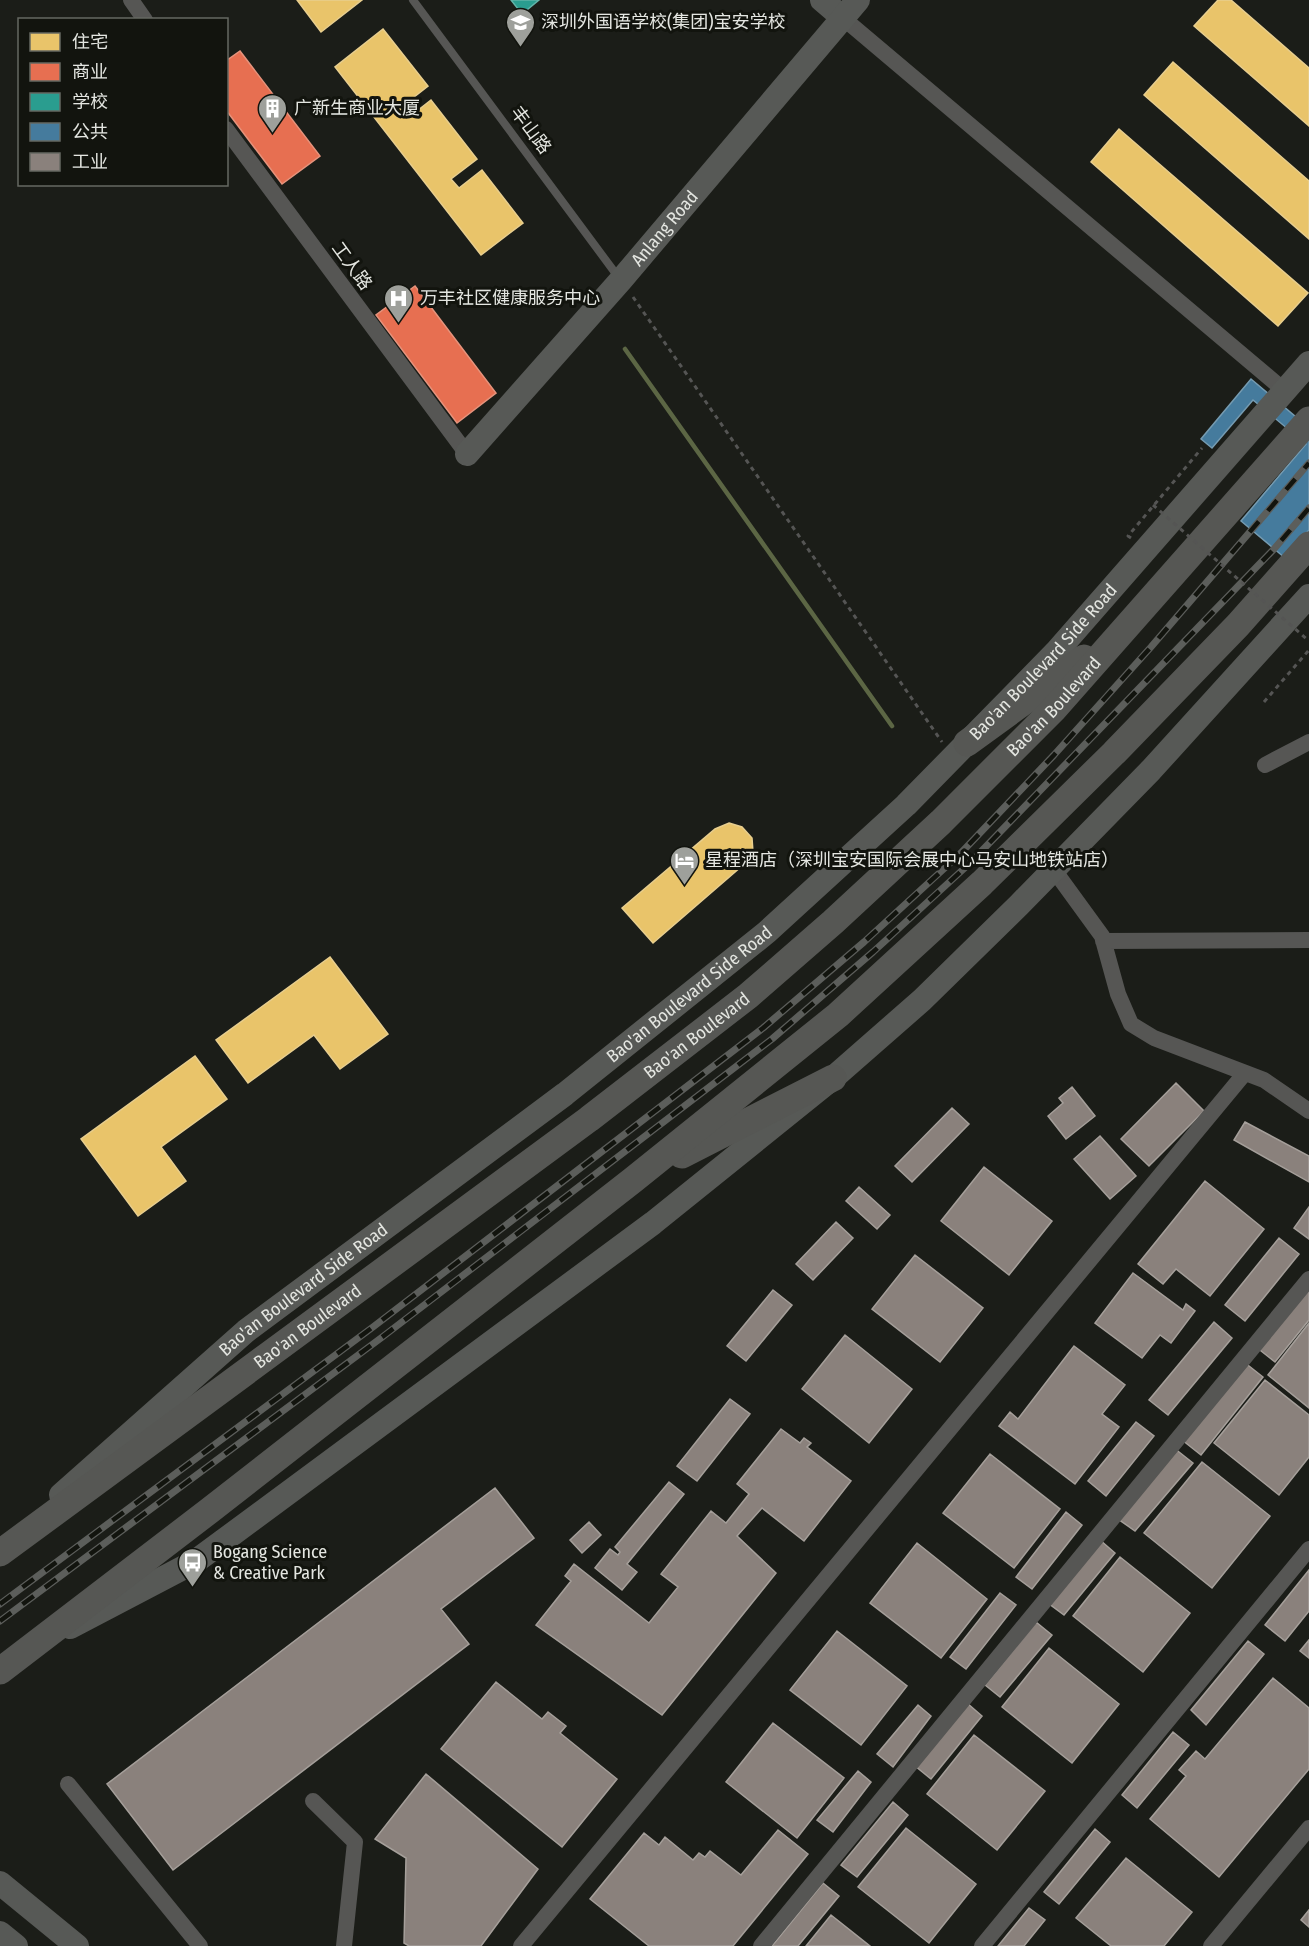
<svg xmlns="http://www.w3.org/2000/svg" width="1309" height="1946" font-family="'Fira Sans Condensed','Noto Sans SC',sans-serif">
<rect width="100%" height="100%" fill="#1b1d18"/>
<path fill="#e9c46a" stroke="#e8ce8e" stroke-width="1.5" d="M297,0h65l-41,32z
M1218,0h13l78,68v58l-115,-100z
M383,29l45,57 -28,22 8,10 23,-18 46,59 -26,20 8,9 23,-18 41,53 -42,32 -146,-188z
M1173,62l136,119v58l-165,-144z
M1119,129l189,164 -30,33 -187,-164z
M729,823l13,4 10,11 1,14 -3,7 -97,84 -31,-35 93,-79z
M330,957l58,77 -48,35 -26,-34 -66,48 -32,-43z
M195,1056l32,43 -66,48 25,34 -48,35 -57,-77z"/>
<path fill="#e76f51" stroke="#e6937c" stroke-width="1.5" d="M240,51l80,105 -38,28 -56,-74v-49z
M415,286l81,107 -39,30 -81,-108z"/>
<path fill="#2a9d8f" stroke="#62b3a8" stroke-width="1.5" d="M511,0h28l-17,14z"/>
<path fill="#457b9d" stroke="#759bb1" stroke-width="1.5" d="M1251,379l58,49v102l-24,28 -44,-37 65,-77 -53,-44 -41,48 -11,-9z"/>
<path fill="#8a817c" stroke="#a59f9a" stroke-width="1.5" d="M1176,1083l28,28 -55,55 -28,-27z
M1072,1087l23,29 -29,23 -18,-23 15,-13 -4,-5z
M952,1108l17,16 -57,58 -17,-16z
M1245,1122l64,34v26l-75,-42z
M1100,1136l36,40 -26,23 -36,-40z
M984,1167l68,54 -43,54 -68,-54z
M1205,1181l59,48 -54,67 -34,-27 -13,15 -25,-20z
M859,1187l31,28 -13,14 -31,-28z
M1309,1207v32l-15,-11z
M836,1222l17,16 -40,42 -17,-16z
M1279,1238l20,16 -54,67 -20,-16z
M915,1255l68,53 -43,54 -68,-53z
M1133,1273l50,37 3,-6 9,7 -24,32 -11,-8 -18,23 -47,-35z
M1309,1281v39l-34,42 -19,-15z
M773,1290l19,15 -46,56 -19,-15z
M1214,1322l18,16 -64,77 -19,-15z
M1309,1323v85l-41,-33z
M845,1335l67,54 -43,54 -67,-54z
M1074,1346l51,39 -23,29 17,13 -44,57 -76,-58 11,-14 8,7z
M1244,1362l19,15 -62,78 -19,-15z
M1265,1380l44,35v42l-30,38 -65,-52z
M730,1399l20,15 -53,67 -20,-15z
M1136,1422l18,14 -48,60 -18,-15z
M781,1429l19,14 4,-5 7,5 -4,4 44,34 -47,60 -42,-33 -25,28 39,37 -114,142 -126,-90 35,-44 -6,-5 9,-12 75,59 29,-36 -17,-13 50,-63 15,12 23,-29 -12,-10z
M1174,1448l19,15 -58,68 -17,-12z
M990,1454l70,55 -46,59 -71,-55z
M1202,1462l68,54 -58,72 -68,-55z
M669,1482l15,12 -57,70 10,8 -15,18 -27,-22 15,-19 8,6 2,-3 -5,-5z
M495,1488l39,50 -93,71 28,35 -296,226 -66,-86z
M1066,1512l16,13 -50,64 -16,-12z
M589,1522l12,13 -19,18 -12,-13z
M1100,1540l15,13 -51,62 -16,-12z
M917,1543l70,56 -46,59 -71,-55z
M1120,1557l70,56 -47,59 -70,-56z
M1309,1570v41l-24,30 -20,-16z
M1000,1593l16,12 -50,64 -16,-12z
M1036,1622l16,13 -52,62 -15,-12z
M837,1631l70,55 -46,59 -71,-55z
M1309,1640v18l-9,-7z
M1248,1641l16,13 -58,71 -15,-15z
M1049,1648l70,56 -47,59 -70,-56z
M1273,1678l36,30v61l-90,108 -69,-58 36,-43 -7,-6 17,-19 9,8z
M496,1682l46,37 6,-7 18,14 -6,7 57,46 -55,68 -121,-98z
M967,1703l15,13 -51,63 -16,-13z
M918,1705l13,11 -38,51 -16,-13z
M773,1723l71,55 -47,60 -71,-56z
M1173,1732l16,13 -52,63 -15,-13z
M974,1735l71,56 -48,59 -70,-56z
M858,1771l13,11 -38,50 -16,-12z
M426,1774l112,95 -57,77h-72l-5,-3 2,-85 -31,-19z
M893,1802l15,13 -51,62 -16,-12z
M906,1828l70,56 -47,59 -71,-56z
M1095,1829l15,13 -51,62 -15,-12z
M778,1830l30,24 -75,92h-84l-59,-47 54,-66 15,12 6,-8 28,23 6,-7 6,4 5,-6 31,24z
M1126,1858l66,54 -28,34h-53l-35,-28z
M823,1883l16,13 -41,50h-26z
M1029,1908l16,12 -21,26h-26z
M1309,1910v17l-8,-7z
M831,1915l39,31h-64z"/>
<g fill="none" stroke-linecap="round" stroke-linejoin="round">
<path stroke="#5c6644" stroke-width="4.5" d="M625,349l267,377"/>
<path stroke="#555554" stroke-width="3" stroke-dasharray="4.5 4.5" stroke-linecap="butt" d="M633,297l309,445
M1131,538l-3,-2 74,-88
M1264,702l45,-52"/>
<path stroke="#565654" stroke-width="8" d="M413,0l206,278"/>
<path stroke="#565654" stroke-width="16" d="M131,0l14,20
M843,18l442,373
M226,129l241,325
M1265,765l44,-23
M1054,870l48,66 16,58 13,30 23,14 110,42 45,31
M1103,941l206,-1
M68,1784l132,162
M313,1801l42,41 -11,104
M521,1946l724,-873
M761,1946l548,-667
M982,1946l327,-397
M1211,1946l98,-118"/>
<g stroke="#575956" stroke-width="24">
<path d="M822,0l21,18"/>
<path id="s1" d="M467,454l154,-174 237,-280"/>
<path id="s2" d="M61,1495l185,-164 319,-237 202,-162 139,-127 151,-154 252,-288"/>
<path d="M70,1627l126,-66 457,-338 180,-145 89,-78 97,-95 132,-135 158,-174"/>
<path d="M0,1883l77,63"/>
<path d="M0,1933l16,13"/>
</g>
<g stroke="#565754" stroke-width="27">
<path d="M967,743l117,-85"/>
<path d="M682,1155l151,-77"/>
<path id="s3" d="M0,1553l589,-434 159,-123 85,-74 108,-100 112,-112 256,-290"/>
<path d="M0,1671l209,-160 424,-331 205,-165 144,-132 132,-130 124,-128 71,-80"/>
</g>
<defs>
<path id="rail" d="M0,1604l373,-277 390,-299 101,-86 96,-88 94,-99 97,-108 158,-184
M0,1621l381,-283 391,-299 101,-87 96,-88 305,-315 35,-41"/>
</defs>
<use href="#rail" stroke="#5c5e5b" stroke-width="7"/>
<use href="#rail" stroke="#12140e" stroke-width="4.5" stroke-dasharray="14" stroke-linecap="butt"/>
<path stroke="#555554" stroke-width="3" stroke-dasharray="4.5 4.5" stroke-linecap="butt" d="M1153,505l156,136"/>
</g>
<defs>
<symbol id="school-pin" viewBox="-11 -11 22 30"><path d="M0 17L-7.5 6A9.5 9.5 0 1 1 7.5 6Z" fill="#9ea09b" stroke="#12140e"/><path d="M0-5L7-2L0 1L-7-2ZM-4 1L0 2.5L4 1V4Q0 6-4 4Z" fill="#fff"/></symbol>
<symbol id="building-pin" viewBox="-11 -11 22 30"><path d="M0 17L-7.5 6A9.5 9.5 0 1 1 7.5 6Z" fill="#9ea09b" stroke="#12140e"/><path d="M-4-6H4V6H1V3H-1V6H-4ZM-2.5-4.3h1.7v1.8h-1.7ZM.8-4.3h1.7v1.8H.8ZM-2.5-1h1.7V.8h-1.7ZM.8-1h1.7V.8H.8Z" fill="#fff"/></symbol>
<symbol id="hospital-pin" viewBox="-11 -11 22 30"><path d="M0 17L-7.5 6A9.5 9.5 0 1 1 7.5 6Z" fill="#9ea09b" stroke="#12140e"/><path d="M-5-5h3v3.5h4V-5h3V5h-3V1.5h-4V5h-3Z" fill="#fff"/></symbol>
<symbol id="hotel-pin" viewBox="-11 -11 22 30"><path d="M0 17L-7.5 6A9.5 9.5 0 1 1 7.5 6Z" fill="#9ea09b" stroke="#12140e"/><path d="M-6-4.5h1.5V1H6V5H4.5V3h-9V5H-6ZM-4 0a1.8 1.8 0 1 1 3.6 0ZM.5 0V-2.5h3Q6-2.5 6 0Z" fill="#fff"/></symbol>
<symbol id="bus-pin" viewBox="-11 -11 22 30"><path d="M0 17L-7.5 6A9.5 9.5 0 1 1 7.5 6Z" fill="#9ea09b" stroke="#12140e"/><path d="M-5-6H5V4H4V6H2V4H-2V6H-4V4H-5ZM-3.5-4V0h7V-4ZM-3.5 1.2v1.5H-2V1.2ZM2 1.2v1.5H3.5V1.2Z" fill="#fff"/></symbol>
</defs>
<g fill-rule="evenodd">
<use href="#school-pin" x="504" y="6" width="33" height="45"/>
<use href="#building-pin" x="256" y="92" width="33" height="45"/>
<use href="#hospital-pin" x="382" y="282" width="33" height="45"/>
<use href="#hotel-pin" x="668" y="844" width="33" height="45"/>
<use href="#bus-pin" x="176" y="1546" width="33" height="45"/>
</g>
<g text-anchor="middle" stroke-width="6" stroke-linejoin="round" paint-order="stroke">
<g font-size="18" fill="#e4e6e1" stroke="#12140e" text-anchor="start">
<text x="541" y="28">深圳外国语学校(集团)宝安学校</text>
<text x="294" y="114">广新生商业大厦</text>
<text x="420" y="304">万丰社区健康服务中心</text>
<text x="705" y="866">星程酒店（深圳宝安国际会展中心马安山地铁站店）</text>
<text x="213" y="1558">Bogang Science<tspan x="213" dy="21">&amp; Creative Park</tspan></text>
</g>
<g font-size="18" fill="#e4e6e1" stroke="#12140e">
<text transform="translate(531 130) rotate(53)" y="6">丰山路</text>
<text dy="6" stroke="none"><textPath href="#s1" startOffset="300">Anlang Road</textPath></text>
<text transform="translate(352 266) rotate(54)" y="6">工人路</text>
<text dy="6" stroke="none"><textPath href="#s2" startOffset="1290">Bao'an Boulevard Side Road</textPath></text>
<text dy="6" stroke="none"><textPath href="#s3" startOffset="1354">Bao'an Boulevard</textPath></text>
<text dy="6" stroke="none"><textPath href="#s2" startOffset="804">Bao'an Boulevard Side Road</textPath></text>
<text dy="6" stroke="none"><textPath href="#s3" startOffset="868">Bao'an Boulevard</textPath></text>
<text dy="6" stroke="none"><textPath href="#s2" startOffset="318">Bao'an Boulevard Side Road</textPath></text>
<text dy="6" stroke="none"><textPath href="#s3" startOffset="382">Bao'an Boulevard</textPath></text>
</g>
</g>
<rect x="18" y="18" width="210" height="168" fill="#12140e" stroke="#666862" stroke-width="1.5"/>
<rect x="30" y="33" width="30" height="18" fill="#e9c46a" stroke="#666862" stroke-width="1.5"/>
<text x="72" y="48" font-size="18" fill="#e4e6e1">住宅</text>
<rect x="30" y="63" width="30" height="18" fill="#e76f51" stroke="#666862" stroke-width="1.5"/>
<text x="72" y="78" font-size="18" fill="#e4e6e1">商业</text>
<rect x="30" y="93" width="30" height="18" fill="#2a9d8f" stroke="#666862" stroke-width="1.5"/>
<text x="72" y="108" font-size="18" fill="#e4e6e1">学校</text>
<rect x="30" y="123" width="30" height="18" fill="#457b9d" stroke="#666862" stroke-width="1.5"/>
<text x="72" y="138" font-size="18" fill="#e4e6e1">公共</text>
<rect x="30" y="153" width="30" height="18" fill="#8a817c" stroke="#666862" stroke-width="1.5"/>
<text x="72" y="168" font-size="18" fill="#e4e6e1">工业</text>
</svg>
